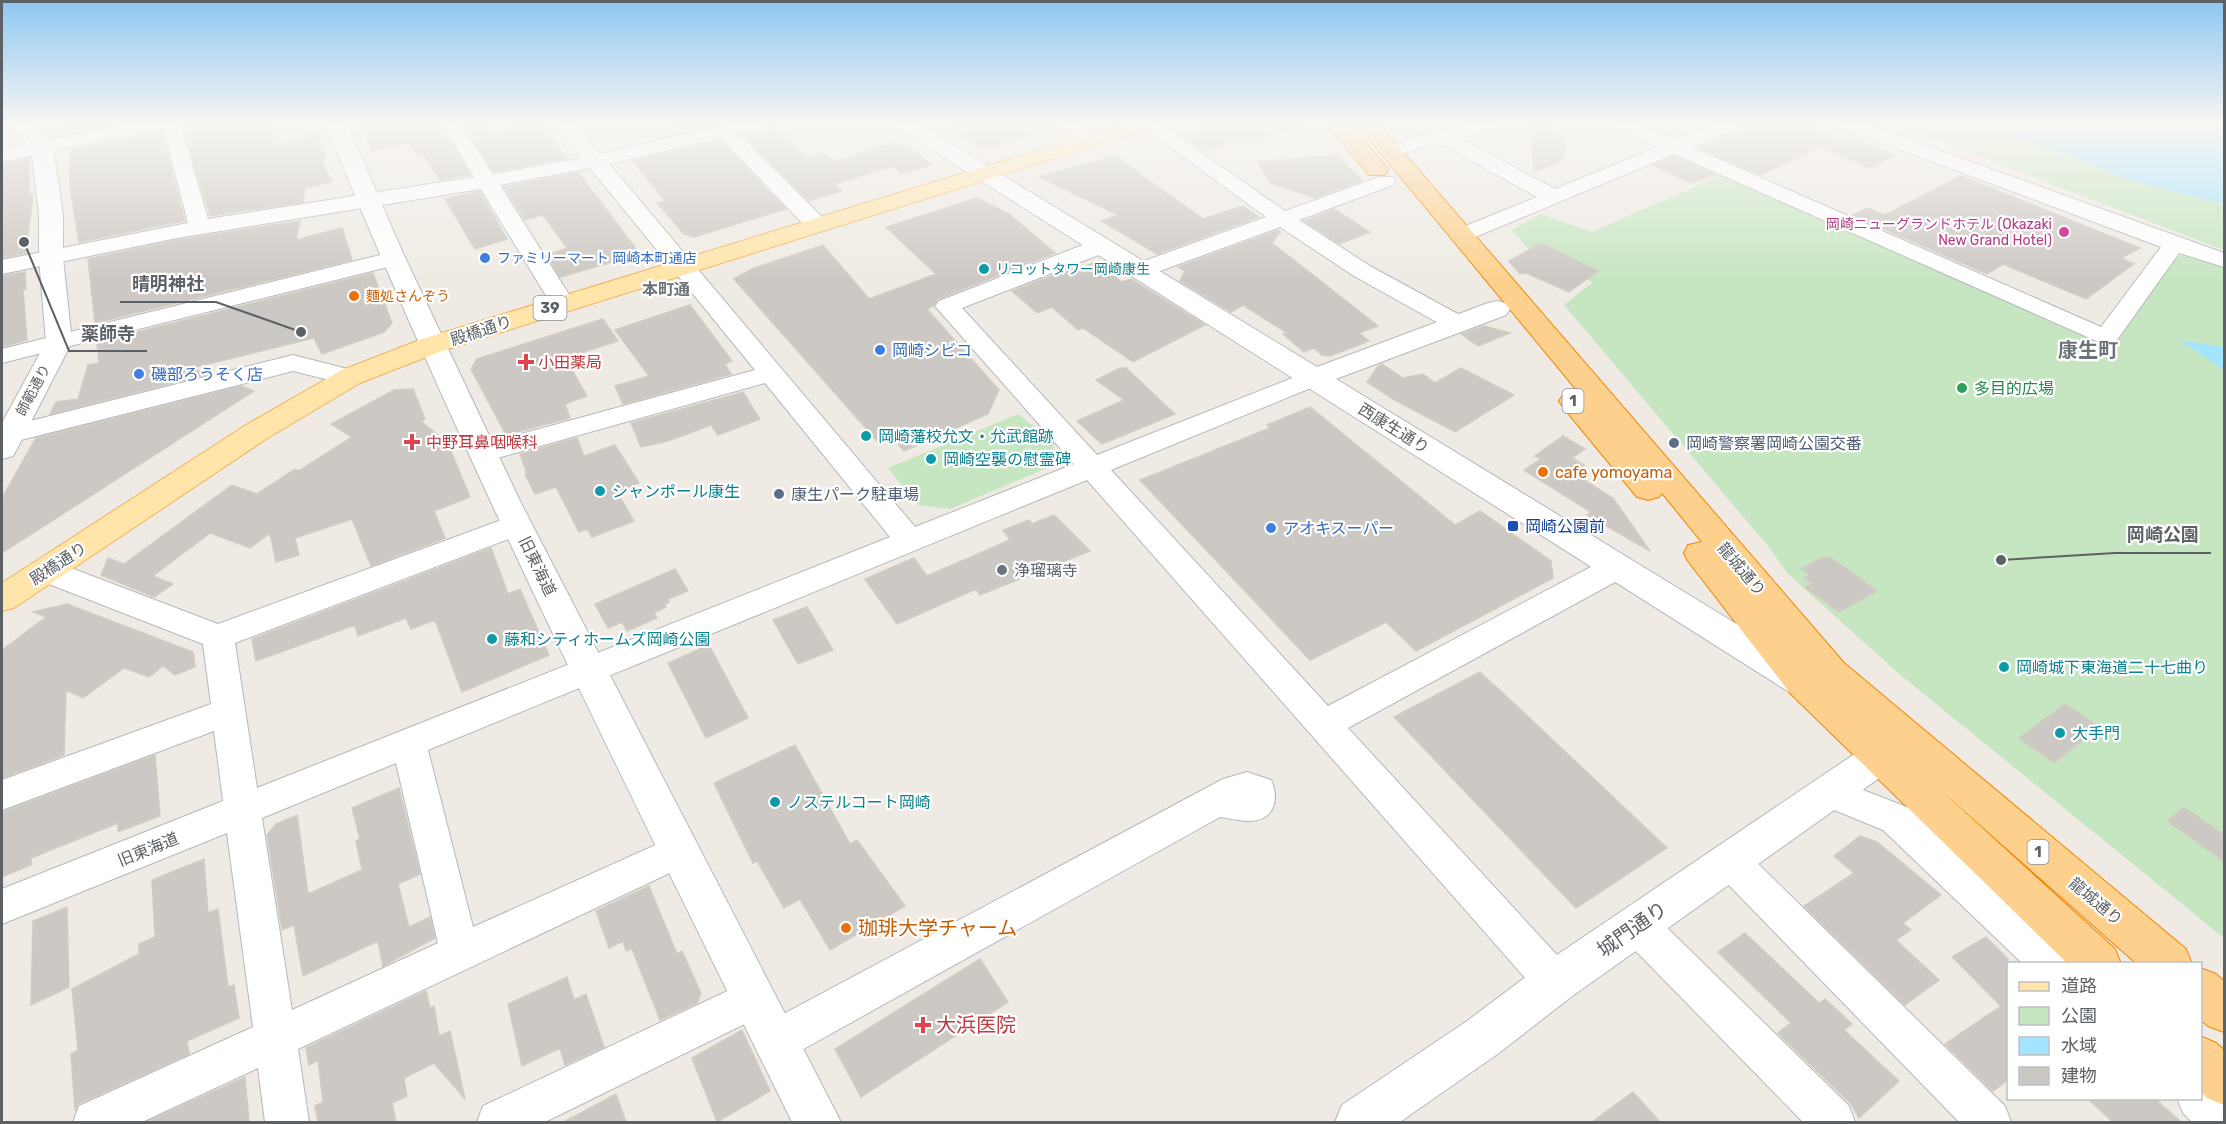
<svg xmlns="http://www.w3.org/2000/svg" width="2226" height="1124" font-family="Rubik,'Noto Sans JP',sans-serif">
<rect width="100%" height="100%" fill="#efebe4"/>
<path fill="#c6e6c1" d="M1891,123h92l150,58 91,23v46z
M1724,174l364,161 28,6 51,-79 18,-9 39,13v672l-326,-265 -110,-99 -20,-28 -204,-241 29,-23 -54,-21 -27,-31 28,-16 52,18z
M1018,414l36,28 -2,24 -102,43 -32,-4 -30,-37z"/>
<path fill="#a4e4ff" d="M1983,123h212l29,7v74l-91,-23z
M2179,340l45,7v23z"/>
<path fill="#ccc8c3" stroke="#d3ccc2" stroke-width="1.5" d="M67,123h55l-54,11z
M182,123h90l7,20 38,-9 9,25 -5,2 11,21 -27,6 -2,14 -93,14z
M362,123h78l30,52 -30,5 -15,-24 -5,1 -13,-14 -35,8z
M462,123h23l5,8 33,-8h16l28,35 -73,14z
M679,123h48l-66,15z
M946,123h105l1,5 -63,20h-10z
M1215,123h85l1,3 -53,18 -4,-6 -41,13 -24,-17z
M1743,123h64l35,14 -82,38 -63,-28 43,-18z
M1530,126l33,3 3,21 -7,12 -25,10z
M771,127l10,3 25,28 17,-5 12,9 61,-21 6,4 4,-1 25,21 -30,9 -8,-8 -59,18 8,7 -33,10 -67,-67z
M161,130l24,91 -106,21 -9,-56v-36z
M1848,136l47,19 -25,13 -47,-20z
M720,140l66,69 -92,28 -10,-3 -27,-31 8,-2 -32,-40z
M1337,155l25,26 -48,17 -44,-15 -12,-21z
M1115,156l88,63 40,-13 16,11 -102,37 -56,-33 17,-6 -79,-38z
M1674,156l42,19 -26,8 -37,-18z
M29,158v36h4l-7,59 -24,5v-89l1,-5z
M578,172l62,82 -80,23 -13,-22 20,-7 -24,-33 -18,5 -21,-33z
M1961,176l179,72 -19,10 13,6 -48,35 -83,-35 -16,10 -135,-59 16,-7 17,7z
M480,191l27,48 -32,10 -30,-50z
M977,198l32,16 46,39 -117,46 -5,7 -6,3 72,81 -11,24 -84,37 -12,-14 -13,6 -145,-164 18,-10 71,-24 46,54 67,-25 -50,-47z
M1334,209l36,23 -31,12 -35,-23z
M300,221l-4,19 46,-12 10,32 -257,63 -7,-64 89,-19z
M1278,230l2,2 -8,11 106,83 -19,7 10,8 -39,15 -8,-1 -8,-7 -10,4 -21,-18 4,-1 -44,-28 -12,7 -51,-31 5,-10 -7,-4z
M1541,243l57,28 -29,21 -43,-19 -6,1 -11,-13z
M1096,262l26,20 9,-3 74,46 -72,37 -50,-34 -5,2 -26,-23 -15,6 -25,-22 60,-23 3,2z
M25,272l1,17 -3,1 4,50 -25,7v-71z
M373,273l19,50 -8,9 -62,22 -8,-16 -122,30 16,6 -158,40 6,-12 22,-3 10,-34 11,-2 -2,-21z
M690,305l42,56 -7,3 6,10 -108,30 -8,-18 34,-10 -34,-46z
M603,319l15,22 -53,17 22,38 -22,8 5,14 -64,17 -35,-66 6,-10z
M1484,326l26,7 -32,13 -17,-12z
M1382,364l21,14 20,-4 12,9 26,-15 53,27 -59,37 -62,-33 -26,-17 11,-16z
M1120,368h6l49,46 -73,30 -25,-23 47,-21 -28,-20z
M241,386l13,5 -252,162v-55l34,-60z
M413,389l12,30 -4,2 27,23 22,53 -36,14 11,27 -74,28 -19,-47 -57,19 4,17 -23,7 -6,-29 -20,15 -40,-15 -57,43 20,8 -19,13 -53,-22 7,-17 16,6 108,-79 25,9 38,-25 4,2 53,-34 -21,-13 63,-34z
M743,392l17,27 -42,16 -7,-10 -43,16 -27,6 -10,-24z
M1310,407l145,118 25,-14 71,50 2,17 -137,73 -30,-29 -76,38 -170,-180 130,-52 -3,-3z
M1563,436l22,13 -13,9 12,7 -11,8 40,25 37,53 -63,-36 4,-3 -67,-42 17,-11 -6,-3z
M577,438l7,18 31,-11 24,38 -22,9 17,29 -42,16 -5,-8 -8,3 -23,-45 -21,7 -10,-20 2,-1 -7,-19z
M1054,515l36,36 -110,44 -4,-6 -79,35 -32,-45 49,-21 13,18 83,-36 -7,-10 26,-10 3,4z
M491,548l17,46 12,-5 29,66 -87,37 -27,-72 -24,9 -5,-11 -48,18 -3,-11 -99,36 -4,-22z
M1830,557l47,34 -38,21 -34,-25 7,-4 -8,-5 6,-3 -9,-6 18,-10z
M675,569l13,22 -20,8 1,3 -5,2 2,3 -12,6 3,5 -30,13 -5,-9 -14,6 -13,-24z
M67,604l126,48 2,15 -20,8 -12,-9 -14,11 -25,-9 -41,30 -17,-8 -2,65 -62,23v-128l44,-33 -13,-5z
M807,607l26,43 -35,14 -25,-44z
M709,645l39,73 -42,20 -38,-75z
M1480,672l39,36 148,140 -91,60 -182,-191z
M2065,704l35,23 -46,36 -35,-25z
M795,745l55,99 7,-4 48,66 -75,44 -30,-51 -16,9 -27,-47 -4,2 -39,-80z
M155,755l5,61 -42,16v-9l-87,35v7l-29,12v-65z
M399,788l21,86 -22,10 11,43 21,-10 5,21 -52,28 -5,-25 -75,35 -9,-51 -12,5 -15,-95 9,-11 21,-9 11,79 54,-24 -6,-29 4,-2 -8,-31z
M2184,807l40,28v26l-57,-40z
M1860,836l17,6 64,53 -38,28 8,7 -15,10 43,40 -34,25 -101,-99 50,-33 -20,-17z
M204,859l4,54 10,-4 10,78 6,-2 5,33 -52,23 2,13 -111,50 -3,7 -4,-57 7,-4 -6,-61 67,-35v-10l16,-7 -3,-57z
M649,886l28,68 5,-3 19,42 -4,10 -37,17 -28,-71 -6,2 -3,-10 -14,7 -13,-37z
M67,907l2,80 -38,18 2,-84z
M1745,933l74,70 6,-4 27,25 -8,6 55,51 -40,37 -8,-14 -73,-71 13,-10 -73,-71z
M1986,937l22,22v121l-15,11 -48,-47 56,-38 -49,-49z
M980,959l28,43 -147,95 -26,-48z
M567,977l7,23 12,-6 18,53 -39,18 -5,-17 -38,18 -14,-62z
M426,991l4,17 4,-2 5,30 11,-5 15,68 -31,-36 -30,15 3,18 -15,7 4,19h-78l-3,-16 8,-4 -5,-42 -9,5 -3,-17z
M742,1030l28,61 -53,31 -25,-64z
M245,1077l4,45h-103z
M1633,1092l27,30h-68z
M616,1094l10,28h-62z
M2087,1098h67l27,24h-68z"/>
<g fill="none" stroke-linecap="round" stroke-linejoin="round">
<defs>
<path id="street" d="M131,123h49l28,96 266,-42 -32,-54h18l33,51 89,-16 -27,-35h19l26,31 135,-31h30l-2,4 -25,6 86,86 3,5 -3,5h-16l-87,-91 -112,26 306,363 159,-63 -139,-158 4,-5 154,-60h16l3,5 -3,5 -147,57 135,147 208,-82 9,-3 9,3 4,5 -4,5 -212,87 217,236 278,-147 11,-3 11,3 4,8 -4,8 -280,153 221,240 6,14 -6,14 -14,5 -14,-5 -454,-516 -659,270 45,177 207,-93 13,4 6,12 -6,12 -395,187 11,73h-44l-7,-54 -116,54h-69l6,-16 174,-79 -26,-194 -225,91v-35l221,-88 -9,-70 -212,79v-30l209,-76 -8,-60 -167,-65 -4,-8 4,-8 11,-3 11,3 160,61 289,-106 10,-3 10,3 5,7 -5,7 -292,111 22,145 633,-251 -125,-154 -282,79 -10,-3 -4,-6 4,-6 282,-77 -165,-202 -90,17 75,119 -4,5h-16l-4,-5 -70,-115 -304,49 -175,36v-14l186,-37 -25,-96 -161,35v-12zM396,763l42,180 -146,67 -30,-192z
M1059,123h22l21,16 -10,6 -7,-2z
M1137,123h22l126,88 94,-34h14l3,4 -3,4 -94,35 71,46 97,53 3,5 -3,5 -9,2 -9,-2 -95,-53 -74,-49 -131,48h-16l-3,-5 3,-5 133,-48z
M1470,123h30l-3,4 -38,11 96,51 103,-42 -41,-20 -2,-4h23l37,17 42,-17h24l-2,4 -48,20 410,180 60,-80 -321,-120 -2,-4h25l361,130v14l-45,-14 -62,87 -16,3 -427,-189 -213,89 -8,-2 -3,-5 3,-5 84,-34 -97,-54 -50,14 -7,-2 -3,-4 3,-4z
M392,252l8,2 3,5 -3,5 -398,99v-14z
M293,355l66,17 4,5 -4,5 -9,3 -57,-14 -284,72 -7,-1v-14z
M1247,772l24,8c9,20 3,41 -22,41 -10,0 -20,-3 -29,-4l-429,239 -15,6 -15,-6 -6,-15 6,-15 462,-247z
M1830,777l79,31 157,143 6,13h-49l-140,-134 -66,-27 -5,-11 5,-11z
M1730,844l13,5 262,257 6,16h-52l-242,-249 -6,-12 6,-12z
M1637,907l14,5 198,194 6,16h-52l-180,-184 -6,-13 6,-13z
M755,978l14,6 6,14 -6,14 -224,110h-68l6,-16z
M2200,1077l13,6 11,10v29h-32l-9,-9 -6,-15h23z"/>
<path id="secondary" d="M9,123h22l22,25 10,67v43l9,84 -55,107 -4,7 -11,3v-36l44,-81 -7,-84v-43l-8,-66z
M325,123h22l55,128 119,252 320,619h-49c-163,-330 -328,-658 -467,-999z
M892,123h25l400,244 171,-64 9,-2 9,2 4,6 -4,6 -170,64 479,293 5,10 -5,10 -13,4 -13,-4 -893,-565z
M1903,726l13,4 6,11 -6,11 -345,245 -72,56 -99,69h-65l7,-17 125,-84 72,-54 351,-237z"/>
<path id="primary" d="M1127,123h31l-4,4 -712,224 -82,32 -94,56 -252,169 -12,3v-28l244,-158 94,-54 82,-32z"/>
<path id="highway" d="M1326,123h22l37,42 3,5 -3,5h-16z
M1356,123h22l466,540 342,286 6,15h-55l-202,-179 180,164 6,15h-53l-278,-271 -102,-132 -4,-8 4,-8 14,-3 -40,-49 -3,4 -11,3 -11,-3 -74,-90 -4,-6 4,-6 17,-1z
M2200,968l16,6 8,7v51l-16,-6 -8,-7z
M2200,1036l16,7 8,7v55l-17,-7 -7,-7z"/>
</defs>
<use href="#street" stroke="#b5b8bb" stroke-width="2"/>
<use href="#secondary" stroke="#b3b8bc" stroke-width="2"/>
<use href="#primary" stroke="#f1b25a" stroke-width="2"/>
<use href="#highway" stroke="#f28501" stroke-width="2"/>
<use href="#street" fill="#fff" fill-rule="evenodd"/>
<use href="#secondary" fill="#fff" fill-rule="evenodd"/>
<use href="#primary" fill="#ffe5a9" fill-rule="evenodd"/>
<use href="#highway" fill="#fdd18d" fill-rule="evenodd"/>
</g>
<linearGradient id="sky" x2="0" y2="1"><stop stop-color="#8dc7f1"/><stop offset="0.44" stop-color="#f8f6f3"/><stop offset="1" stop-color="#f8f6f3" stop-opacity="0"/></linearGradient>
<rect width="2226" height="280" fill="url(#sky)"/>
<circle fill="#d1479c" stroke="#fff" stroke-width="2" cx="2064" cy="232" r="6"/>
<g fill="#3f7fe0" stroke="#fff" stroke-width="2">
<circle cx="485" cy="258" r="6"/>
<circle cx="880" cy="350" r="6"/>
<circle cx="139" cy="374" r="6"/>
<circle cx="1271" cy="528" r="6"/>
</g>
<g fill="#0f9aa8" stroke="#fff" stroke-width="2">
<circle cx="984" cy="269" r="6"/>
<circle cx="866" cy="436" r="6"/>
<circle cx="931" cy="459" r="6"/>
<circle cx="600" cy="491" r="6"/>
<circle cx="492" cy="639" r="6"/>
<circle cx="2004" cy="667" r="6"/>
<circle cx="2060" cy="733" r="6"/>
<circle cx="775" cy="802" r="6"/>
</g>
<g fill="#e8710a" stroke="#fff" stroke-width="2">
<circle cx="354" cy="296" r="6"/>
<circle cx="1543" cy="472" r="6"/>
<circle cx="846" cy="928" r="6"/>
</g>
<g fill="#e0444e" stroke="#fff" stroke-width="2">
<path d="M523 353h6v6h6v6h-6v6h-6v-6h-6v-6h6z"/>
<path d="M409 433h6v6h6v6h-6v6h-6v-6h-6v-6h6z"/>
<path d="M920 1016h6v6h6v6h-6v6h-6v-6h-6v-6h6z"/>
</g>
<circle fill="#2e9e5b" stroke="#fff" stroke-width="2" cx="1962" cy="388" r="6"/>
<g fill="#5c6f8a" stroke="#fff" stroke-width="2">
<circle cx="1674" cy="443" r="6"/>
<circle cx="779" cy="494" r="6"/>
</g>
<rect fill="#1a4fb4" stroke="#fff" stroke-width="2" x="1507" y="520" width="12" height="12" rx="3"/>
<circle fill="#6b7280" stroke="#fff" stroke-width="2" cx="1002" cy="570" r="6"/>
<g text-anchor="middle" stroke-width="4.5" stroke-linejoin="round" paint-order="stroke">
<g font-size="14" fill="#b23c85" stroke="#fff" text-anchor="end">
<text x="2052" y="229">岡崎ニューグランドホテル (Okazaki<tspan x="2052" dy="16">New Grand Hotel)</tspan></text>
</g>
<g font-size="14" fill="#366cbe" stroke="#fff" text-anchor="start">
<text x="497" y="263">ファミリーマート 岡崎本町通店</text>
</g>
<g font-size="14" fill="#0d838f" stroke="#fff" text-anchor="start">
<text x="996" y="274">リコットタワー岡崎康生</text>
</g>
<g font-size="14" fill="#c56008" stroke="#fff" text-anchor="start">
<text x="366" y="301">麵処さんぞう</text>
</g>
<g font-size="14" fill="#5c6165" stroke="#fff">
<text transform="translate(33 390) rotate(-62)" y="5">師範通り</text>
</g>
<g fill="#fff" stroke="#8d9093" stroke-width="1.5">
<rect x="533.5" y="296" width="33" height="24" rx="4.5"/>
<rect x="1562.5" y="389" width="21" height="24" rx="4.5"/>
<rect x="2027.5" y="840" width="21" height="24" rx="4.5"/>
</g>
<g font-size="15" font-weight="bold" fill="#5c6165">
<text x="550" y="313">39</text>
<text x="1573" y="406">1</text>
<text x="2038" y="857">1</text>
</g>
<g font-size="16" font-weight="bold" fill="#6d7377" stroke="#fff">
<text x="666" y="295">本町通</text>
</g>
<g font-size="16" fill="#5c6165" stroke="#fff">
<text transform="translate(481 330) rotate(-18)" y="6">殿橋通り</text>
<text transform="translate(1394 428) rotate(32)" y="6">西康生通り</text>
<text transform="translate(58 563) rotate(-33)" y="6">殿橋通り</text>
<text transform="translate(538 566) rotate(64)" y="6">旧東海道</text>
<text transform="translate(1742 569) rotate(50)" y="6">龍城通り</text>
<text transform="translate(148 849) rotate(-22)" y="6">旧東海道</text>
<text transform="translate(2096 901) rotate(40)" y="6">龍城通り</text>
</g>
<g font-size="16" fill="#366cbe" stroke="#fff" text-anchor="start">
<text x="892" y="356">岡崎シビコ</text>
<text x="151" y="380">磯部ろうそく店</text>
<text x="1283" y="534">アオキスーパー</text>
</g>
<g font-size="16" fill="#be3a42" stroke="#fff" text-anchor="start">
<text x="538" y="368">小田薬局</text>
<text x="426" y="448">中野耳鼻咽喉科</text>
</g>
<g font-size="16" fill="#27864d" stroke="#fff" text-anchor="start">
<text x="1974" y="394">多目的広場</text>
</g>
<g font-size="16" fill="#0d838f" stroke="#fff" text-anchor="start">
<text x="878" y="442">岡崎藩校允文・允武館跡</text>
<text x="943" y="465">岡崎空襲の慰霊碑</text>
<text x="612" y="497">シャンポール康生</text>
<text x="504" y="645">藤和シティホームズ岡崎公園</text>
<text x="2016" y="673">岡崎城下東海道二十七曲り</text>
<text x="2072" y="739">大手門</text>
<text x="787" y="808">ノステルコート岡崎</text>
</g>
<g font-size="16" fill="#4e5e75" stroke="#fff" text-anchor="start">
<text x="1686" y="449">岡崎警察署岡崎公園交番</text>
<text x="791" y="500">康生パーク駐車場</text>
</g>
<g font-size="16" fill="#c56008" stroke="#fff" text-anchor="start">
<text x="1555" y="478">cafe yomoyama</text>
</g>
<g font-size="16" fill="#164399" stroke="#fff" text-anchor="start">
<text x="1525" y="532">岡崎公園前</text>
</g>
<g font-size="16" fill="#5b616d" stroke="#fff" text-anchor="start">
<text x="1014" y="576">浄瑠璃寺</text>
</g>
<g font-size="20" font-weight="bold" fill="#6d7377" stroke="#fff">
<text x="2088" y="357">康生町</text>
</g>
<g font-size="20" fill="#c56008" stroke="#fff" text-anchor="start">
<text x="858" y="935">珈琲大学チャーム</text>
</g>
<g font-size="20" fill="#5c6165" stroke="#fff">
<text transform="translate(1632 929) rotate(-35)" y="7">城門通り</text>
</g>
<g font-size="20" fill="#be3a42" stroke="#fff" text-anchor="start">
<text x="936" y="1032">大浜医院</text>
</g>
</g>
<path fill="none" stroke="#5c6165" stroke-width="2" d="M301 332L216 302H120M24 242L69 351H147M2001 560L2115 553H2211"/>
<g fill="#5c6165" stroke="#fff" stroke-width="2">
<circle cx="301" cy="332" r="6"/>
<circle cx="24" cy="242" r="6"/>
<circle cx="2001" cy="560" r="6"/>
</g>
<g font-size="18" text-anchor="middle" font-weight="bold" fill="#5c6165" stroke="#fff" stroke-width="4.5" stroke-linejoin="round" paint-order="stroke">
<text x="168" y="290">晴明神社</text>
<text x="108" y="340">薬師寺</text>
<text x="2163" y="541">岡崎公園</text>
</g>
<rect width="2226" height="1124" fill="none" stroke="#5c6165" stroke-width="6"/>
<rect x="2007" y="962" width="195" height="138" fill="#ffffff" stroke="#bec0c1" stroke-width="1.5"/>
<rect x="2019" y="982" width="30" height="9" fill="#ffe5a9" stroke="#bec0c1" stroke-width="1.5"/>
<text x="2061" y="992" font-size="18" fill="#5c6165">道路</text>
<rect x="2019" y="1007" width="30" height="18" fill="#c6e6c1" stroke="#bec0c1" stroke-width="1.5"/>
<text x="2061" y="1022" font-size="18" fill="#5c6165">公園</text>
<rect x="2019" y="1037" width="30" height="18" fill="#a4e4ff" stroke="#bec0c1" stroke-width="1.5"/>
<text x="2061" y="1052" font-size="18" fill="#5c6165">水域</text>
<rect x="2019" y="1067" width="30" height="18" fill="#ccc8c3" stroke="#bec0c1" stroke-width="1.5"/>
<text x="2061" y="1082" font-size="18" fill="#5c6165">建物</text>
</svg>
